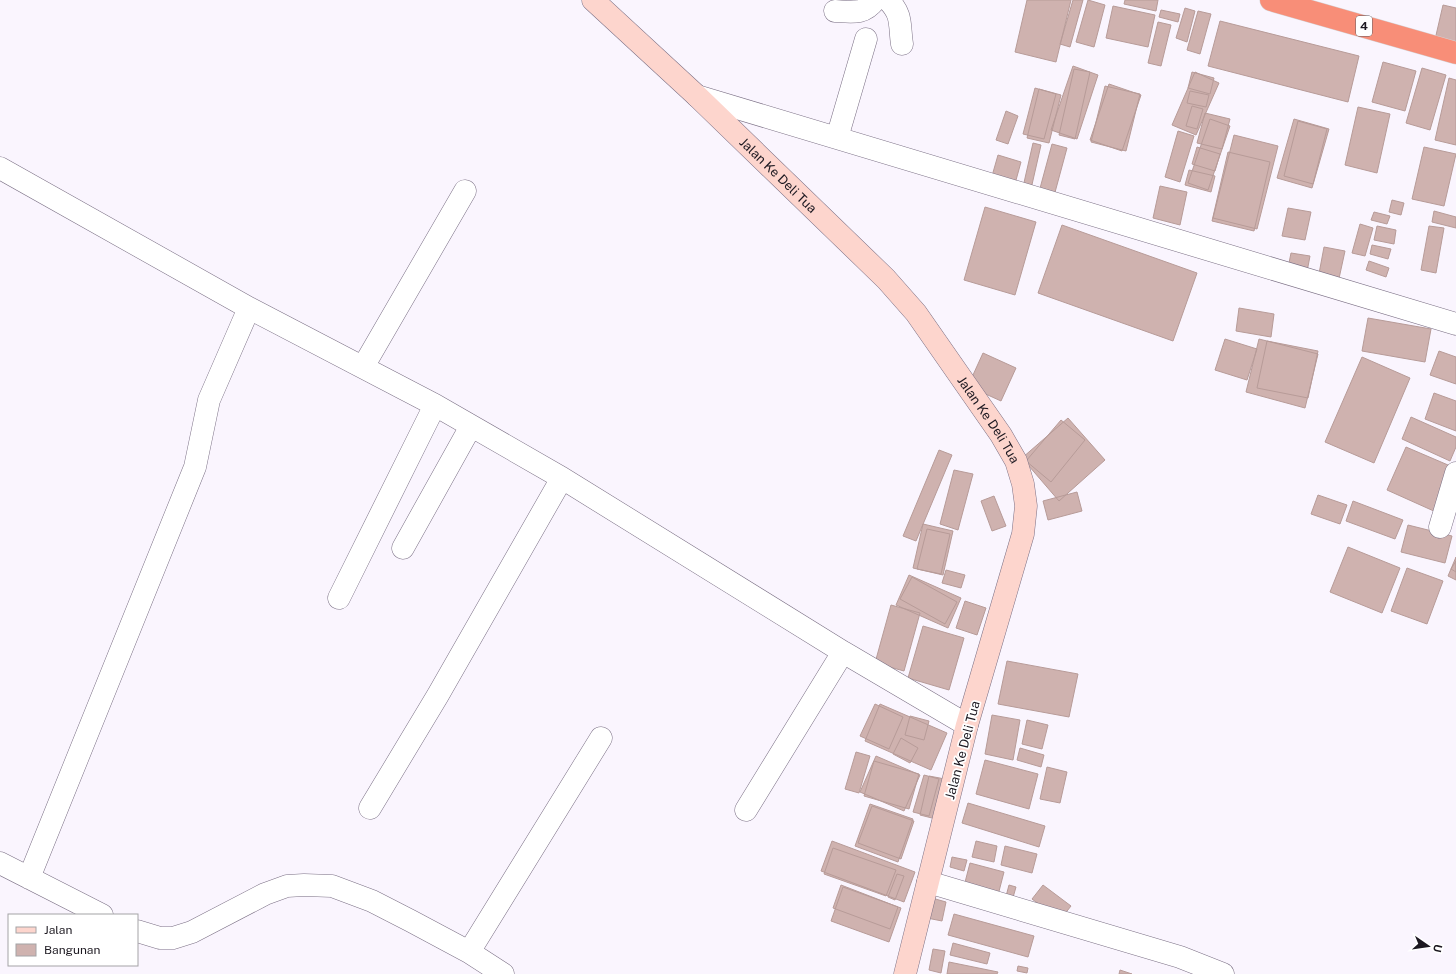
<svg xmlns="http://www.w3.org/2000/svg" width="1456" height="974" font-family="'Public Sans',sans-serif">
<rect width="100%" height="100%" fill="#faf5fe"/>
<path fill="#cfb2af" stroke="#b79b98" d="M1027,0h44l-15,62 -41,-10z
M1073,0h10l-13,47 -10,-3z
M1088,0l17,5 -11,42 -18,-5z
M1125,0h33l-2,11 -32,-7z
M1443,5l13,3v41l-22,-5z
M1113,6l42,9 -7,32 -42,-9z
M1185,8l10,3 -8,31 -11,-4z
M1161,10l19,4 -2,8 -19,-5z
M1198,11l13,3 -11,40 -13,-4z
M1220,21l139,35 -11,46 -140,-36z
M1158,22l13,3 -10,41 -13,-3z
M1383,62l33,9 -11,40 -33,-9z
M1073,66l25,9 -21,64 -26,-9z
M1422,68l24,7 -16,55 -24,-7z
M1074,69l16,3 -15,67 -16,-4z
M1192,72l22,6 -4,16 -22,-6z
M1195,72l24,11 -23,52 -24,-10z
M1449,78l7,2v65l-21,-5z
M1109,84l32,11 -19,56 -32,-11z
M1105,86l35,8 -14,57 -35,-9z
M1035,88l21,6 -12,45 -21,-5z
M1039,89l22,6 -12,48 -22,-5z
M1190,91l19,4 -3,12 -19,-4z
M1192,106l11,3 -6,20 -11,-3z
M1358,107l32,7 -13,59 -32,-8z
M1006,111l12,5 -10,28 -12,-4z
M1205,113l25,6 -8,30 -25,-6z
M1210,119l20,7 -22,64 -20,-7z
M1294,119l35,10 -17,59 -35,-10z
M1298,121l29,8 -14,55 -29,-8z
M1178,131l16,5 -14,46 -15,-5z
M1234,135l44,11 -21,83 -44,-11z
M1033,143l8,2 -10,44 -8,-2z
M1052,144l15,4 -13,48 -15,-4z
M1197,147l23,7 -5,17 -23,-7z
M1424,147l32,7 -12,52 -32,-7z
M1228,152l42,10 -16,69 -42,-10z
M998,155l23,7 -8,29 -23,-8z
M1189,170l26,6 -4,16 -26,-7z
M1160,186l27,6 -7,33 -27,-7z
M1392,200l12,3 -3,12 -12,-3z
M985,207l51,15 -21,73 -51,-15z
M1288,208l23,4 -6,28 -23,-4z
M1434,211l22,6v11l-24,-6z
M1374,212l16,4 -3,8 -16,-4z
M1360,224l13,4 -8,28 -13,-3z
M1062,225l135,48 -24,68 -135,-48z
M1377,226l19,4 -2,14 -20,-4z
M1429,226l15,2 -8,45 -15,-3z
M1372,245l19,4 -3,10 -18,-5z
M1324,247l21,4 -7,32 -20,-4z
M1291,253l19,3 -4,21 -19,-4z
M1369,261l20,7 -3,9 -20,-7z
M1239,308l35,6 -3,23 -35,-6z
M1368,318l63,11 -6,33 -63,-11z
M1225,339l32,10 -10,31 -32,-10z
M1259,339l59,15 -13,54 -59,-16z
M1267,341l51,10 -10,47 -51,-10z
M1439,351l17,6v27l-26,-9z
M983,353l33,15 -15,33 -33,-15z
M1362,357l48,21 -36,85 -49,-21z
M1434,393l22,8v30l-31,-12z
M1411,417l45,20v10l-6,14 -48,-22z
M1068,418l37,42 -46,41 -37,-43z
M1061,420l24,20 -34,42 -25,-21z
M1406,447l49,21 -19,44 -49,-22z
M939,450l13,5 -36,86 -13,-5z
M954,470l19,4 -15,56 -18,-6z
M1077,492l5,19 -34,9 -5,-19z
M1318,495l29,10 -7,19 -29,-10z
M994,496l12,30 -14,5 -11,-30z
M1353,501l50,19 -8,19 -49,-18z
M923,524l30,7 -10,44 -30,-7z
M1408,525l44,11 -7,27 -44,-11z
M927,529l23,5 -9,40 -24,-5z
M1348,547l52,21 -18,45 -52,-21z
M1456,557v23l-8,-4z
M1456,561v11l-5,-3z
M1407,568l36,13 -16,43 -36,-13z
M946,570l19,5 -4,13 -19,-5z
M909,575l52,23 -13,30 -52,-23z
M912,577l45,25 -12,22 -45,-25z
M965,601l21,7 -9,27 -21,-7z
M891,605l29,8 -16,58 -29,-8z
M923,626l41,12 -15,52 -41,-12z
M1007,661l71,13 -9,43 -71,-13z
M875,704l28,13 -14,32 -29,-13z
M880,704l67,29 -16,37 -66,-29z
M992,715l28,5 -7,40 -28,-6z
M910,716l19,5 -5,19 -19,-5z
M1027,720l21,5 -6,24 -20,-5z
M901,738l17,10 -8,15 -17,-9z
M1020,748l24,7 -3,12 -24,-7z
M856,752l14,4 -11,37 -14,-4z
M876,756l44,19 -16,36 -44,-19z
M985,760l53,14 -9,35 -53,-15z
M874,761l45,13 -10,35 -45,-13z
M1047,767l20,5 -7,31 -20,-4z
M924,775l15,4 -10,37 -16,-4z
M929,776l16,3 -9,40 -16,-4z
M968,803l77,23 -6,21 -77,-24z
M870,804l43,15 -15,43 -43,-16z
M872,806l42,15 -13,38 -43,-16z
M832,841l83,31 -11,30 -83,-31z
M976,841l21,5 -3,16 -22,-5z
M1005,846l32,8 -5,19 -31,-8z
M833,848l63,22 -10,26 -62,-22z
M952,857l15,3 -3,11 -14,-4z
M970,863l34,9 -7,27 -34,-9z
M897,874l7,2 -9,24 -7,-3z
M841,885l57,22 -8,22 -57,-21z
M1009,885l7,2 -4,14 -7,-1z
M1043,885l28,21 -11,14 -28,-21z
M843,887l58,21 -12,34 -58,-21z
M932,898l14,4 -4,19 -15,-3z
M954,914l80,22 -6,21 -80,-22z
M953,943l37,10 -3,11 -37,-9z
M933,949l12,2 -4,22 -12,-3z
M949,962l49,10 -1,2h-50z
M1018,966l10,2 -1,5 -10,-2z
M1120,970l12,4h-13z"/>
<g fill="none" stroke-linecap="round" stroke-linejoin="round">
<defs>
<path id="minor" d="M888,0c15,15 11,25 14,44
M835,11c17,1 29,4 40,-11
M697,96l759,228
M837,138l29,-99
M0,168l249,140 186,97 127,73 281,174 124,73
M363,367l102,-176
M1440,527l16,-54
M403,548l68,-122
M339,598l96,-193
M370,808l68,-113 124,-217
M746,810l97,-158
M0,863l102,52
M29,878l166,-411 14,-67 40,-92
M928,882l252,75 43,17
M137,931l23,7h13l19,-6 73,-38 22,-8 17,-1 28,1 40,15 39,20 58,31 34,22
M469,952l132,-214"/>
<g id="secondary">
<path id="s1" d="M593,0l104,96 189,183 30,34 85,122 15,26 7,23 3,22 -3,28 -56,191 -62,249"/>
</g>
<path id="trunk" d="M1271,0l185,53"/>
</defs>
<use href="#minor" stroke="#7b7085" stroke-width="23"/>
<use href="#secondary" stroke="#7b7085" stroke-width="23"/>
<use href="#trunk" stroke="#d6d5d7" stroke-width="23"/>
<use href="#minor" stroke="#fff" stroke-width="22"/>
<use href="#secondary" stroke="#fdd5cd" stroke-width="22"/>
<use href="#trunk" stroke="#f88e78" stroke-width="22"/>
</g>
<g text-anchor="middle" stroke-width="3.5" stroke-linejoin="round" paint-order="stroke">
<rect fill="#fff" stroke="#605d63" stroke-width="1" x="1356" y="16" width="16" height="20" rx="3"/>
<g font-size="12" font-weight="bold" fill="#1c1820">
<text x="1364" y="30">4</text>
</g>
<g font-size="13" fill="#1c1820" stroke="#fff">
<text dy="5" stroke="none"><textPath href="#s1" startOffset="255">Jalan Ke Deli Tua</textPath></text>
<text dy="5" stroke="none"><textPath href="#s1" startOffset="579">Jalan Ke Deli Tua</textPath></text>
<text transform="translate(962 750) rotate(-75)" y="5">Jalan Ke Deli Tua</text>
</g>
</g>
<rect x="8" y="914" width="130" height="52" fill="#ffffff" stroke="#a4a3a6"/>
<rect x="16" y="927" width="20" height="6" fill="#fdd5cd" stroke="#a4a3a6"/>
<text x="44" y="934" font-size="12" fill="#1c1820">Jalan</text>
<rect x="16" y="944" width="20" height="12" fill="#cfb2af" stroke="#a4a3a6"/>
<text x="44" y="954" font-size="12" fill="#1c1820">Bangunan</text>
<g transform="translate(1428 946) rotate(103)" stroke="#ffffff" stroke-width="3" paint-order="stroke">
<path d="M0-3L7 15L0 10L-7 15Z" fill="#1c1820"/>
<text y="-6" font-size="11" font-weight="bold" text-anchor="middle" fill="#1c1820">U</text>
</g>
</svg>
